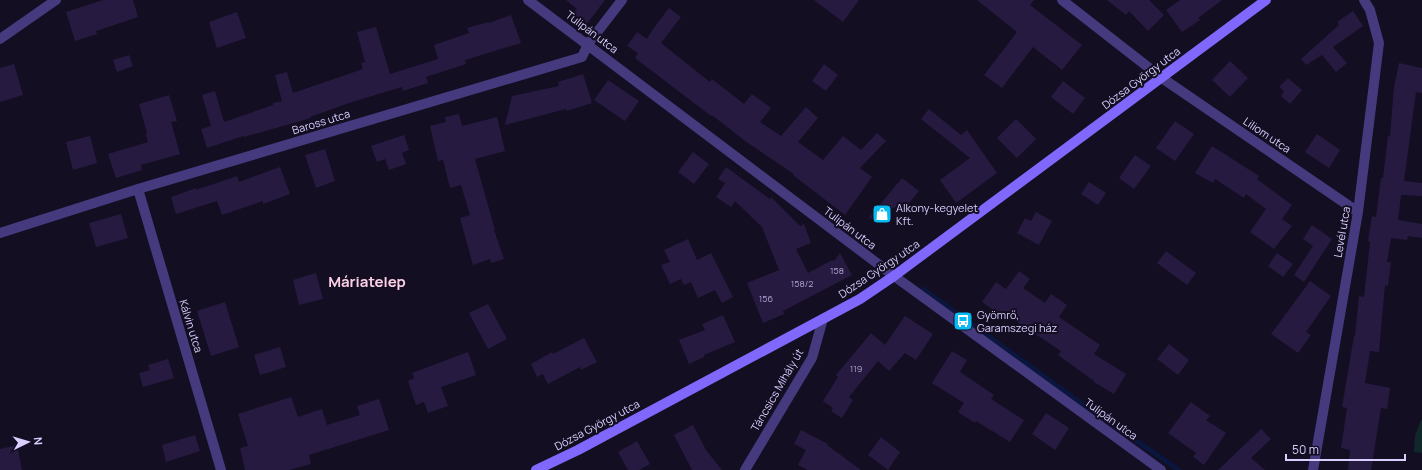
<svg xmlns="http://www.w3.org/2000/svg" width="1422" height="470" font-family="Manrope,sans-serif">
<rect width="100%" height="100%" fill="#130e21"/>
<path fill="#11282a" d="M1421,420h1v33l-8,-1 1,-16z"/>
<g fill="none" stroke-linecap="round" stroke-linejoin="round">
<path stroke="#0a163d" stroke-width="5" d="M923,289l165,119 91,62"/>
</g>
<path fill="#271a41" d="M103,0h30l5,17 -42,14 1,3 -22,7 -9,-29z
M566,0h39l-19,25 -14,-11 5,-5z
M814,0h45l-16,22z
M977,0h57l-4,5 52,40 -20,25 -29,-23 -31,41 -18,-13 33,-43z
M1107,0h42l15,15 -16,16 -19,-20 -3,4z
M1180,0h42l-24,18 2,2 -18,12 -16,-22z
M669,8l12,9 -20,26 49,39 2,-3 32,25 8,-10 19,14 -11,14 21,14 25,-29 12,11 -20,24 25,18 20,-24 18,14 16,-17 9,8 -26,27 12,9 -27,38 -52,-40 1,-1 -49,-33 -33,-26 -1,1 -76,-58 3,-5 -11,-7 10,-14 10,7 6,-10z
M1353,11l10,15 -30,21 14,16 -11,9 -14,-17 -16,10 -5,-6 38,-34 -2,-3z
M237,12l9,26 -29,10 -8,-26z
M511,15l10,28 -56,17 1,4 -40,13 2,6 -25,8 -1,-4 -50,15 -42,15 1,1 -67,19 -1,-1 -36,12 -6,-19 10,-3 -9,-31 13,-4 9,31 49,-17v-2l9,-2 -7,-26 12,-3 6,21 70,-24 -2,-6 4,-1 -8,-30 19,-5 14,47 48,-15 -4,-14 35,-12 -2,-5 22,-6v1z
M129,55l4,11 -16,6 -4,-12z
M1230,61l18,17 -18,19 -18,-17z
M1399,63l23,5v25l-6,-1 -12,89 18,2v13l-21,-1 -3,25 24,4v14l-14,-2 -1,4 -16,-2 -4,24h4l-3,24 -3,-1 -6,67 -9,-1 -5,32 25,5 -3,21 -6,-1 -10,62h-23l2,-20 -9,-2 6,-40 -5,-1 12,-71h1l4,-40 5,1 6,-55 -2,-1 4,-25 4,1 5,-39h2l5,-42h2l4,-49z
M14,64l9,31 -23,7v-34z
M824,64l14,11 -12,16 -14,-10z
M583,74l9,29 -25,8 -1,-2 -61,16 7,-29 47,-10 -1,-4z
M1288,78l14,12 -12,14 -9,-8 3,-5 -5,-4z
M608,80l31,21 -14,20 -31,-21z
M1063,81l22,17 -12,16 -22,-17z
M169,95l8,26 -6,1 9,32 -39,11 1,5 -26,8 -8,-24 40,-12 -2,-8 1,-1 -8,-29z
M929,109l32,26 6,-5 30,43 -41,30 -16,-23 30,-22 -49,-39z
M459,114l3,12 35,-9 8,34 -30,8 20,71h-1l10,29 -13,4 -1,-4 -17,6 -13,-47 10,-3 -9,-30 -11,3 -7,-28 -5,1 -8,-35 16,-4 -1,-5z
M1016,119l20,20 -19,19 -20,-20z
M1175,121l19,13 -19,27 -19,-13z
M1317,134l23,16 -11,18 -24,-16z
M404,135l5,15 -7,3 4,11 -17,6 -4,-11 -8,3 -6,-16z
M90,136l7,27 -24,7 -7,-28z
M1212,146l47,30 -2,3 35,26 -10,14 10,7 -18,23 -24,-17 16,-23 -20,-15 -2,4 -29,-19 -2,4 -18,-10z
M325,149l10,32 -19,7 -11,-33z
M693,152l16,12 -15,20 -16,-12z
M1135,155l16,11 -17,23 -15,-11z
M280,167l10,27 -27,10v-3l-41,14 -5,-14 -41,13 -5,-17 25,-9v2l41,-14 2,6z
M726,167l44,32 1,-2 29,29 4,-2 7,19 -15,6 12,24 24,-13 2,1 6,-8 12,22 -69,36 1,3 -21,9 -16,-40 32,-13 -17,-43 -27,-26 -4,6 -15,-10 9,-14 -7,-4z
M902,178l17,13 -18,22 -3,-7 -30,13z
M1089,182l17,11 -8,12 -17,-11z
M1036,212l16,9 -13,24 -22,-12 8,-15 6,3z
M121,214l7,24 -32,9 -7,-24z
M1312,225l20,14 -28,43 -10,-7 19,-29 -10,-7z
M688,239l9,21 14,-7 22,44 -11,6 -7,-13 -17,8 -7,-16 -7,3 -3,-6 -11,5 -9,-19 9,-3 -6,-12z
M1166,251l30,22 -9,12 -30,-22z
M1277,253l16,11 -10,13 -15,-11z
M1019,271l11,8 -7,9 22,15 6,-9 16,11 -8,12 41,28 -6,9 32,20 -12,20 -20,-12v-1l-36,-26 3,-4 -56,-37 -2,3 -21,-15 14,-20 10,7z
M316,273l7,26 -24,6 -6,-25z
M1310,281l21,15 -25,36 5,3 -13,18 -27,-19z
M225,302l14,45 -28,9 -14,-45z
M488,304l19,35 -19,10 -19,-36z
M723,315l12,27 -31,13v2l-15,7 -10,-24 26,-10 -3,-6z
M905,316l28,18 -17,26 -11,-7 -16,18 -11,-10 -29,36 4,3 -11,18 -11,-7 2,-3 -10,-7 15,-24 -2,-2 35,-42 14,12z
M584,338l13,24 -16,8 -1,-3 -32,17 -5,-10 -6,3 -6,-13 21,-12 1,2z
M1169,344l20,16 -11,15 -21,-16z
M280,347l6,20 -26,8 -6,-20z
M952,351l15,9 -7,12 34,23 -3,4 33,21 -14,22 -34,-21 -1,2 -17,-11 6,-9 -32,-20z
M468,352l8,23 -35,12 7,19 -20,7 -4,-11 -8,3 -8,-24 6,-3 -2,-5z
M168,359l6,19 -31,9 -4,-14 11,-3 -2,-5z
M291,397l7,20 24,-8 5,16 33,-10 -3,-9 22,-7 10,31 -80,25 2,9 -22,6h-44l-5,-22 8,-2 -10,-32z
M1191,402l19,14 -4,4 20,13 -22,32 -11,-8 3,-4 -28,-20z
M1046,413l23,15 -14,22 -23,-16z
M693,425l13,25 16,20h-30l-18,-35z
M1261,429l10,10 -20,19 14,12h-47z
M801,430l27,14 -1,1 34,25h-53l-10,-5 8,-15 -12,-6z
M195,435l5,16 -34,11 -4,-17z
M881,437l19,15 -12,18 -20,-15z
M637,441l13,23 -11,6h-11l-10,-18z
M17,445l5,25h-22v-21z"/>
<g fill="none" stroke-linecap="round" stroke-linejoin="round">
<path stroke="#463a7f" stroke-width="10" d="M528,0l366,276
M1062,0l100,78 196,134
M0,39l56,-39
M138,189l83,281
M0,233l138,-44 444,-132 6,-13 34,-44
M1313,470l45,-258 21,-169 -9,-33 -6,-10"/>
<path stroke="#463a7f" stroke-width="10" d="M894,276l267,194
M745,470l67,-112 11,-39"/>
<path stroke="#8068fc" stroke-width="10" d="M536,470l42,-20 282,-151 34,-23 372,-276"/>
</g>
<defs>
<symbol id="shop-square" viewBox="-11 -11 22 22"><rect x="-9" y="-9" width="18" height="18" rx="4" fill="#06baf3" stroke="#130e21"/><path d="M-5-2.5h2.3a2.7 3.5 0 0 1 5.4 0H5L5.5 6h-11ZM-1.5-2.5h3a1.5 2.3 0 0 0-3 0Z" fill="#fff"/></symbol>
<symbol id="bus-square" viewBox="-11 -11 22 22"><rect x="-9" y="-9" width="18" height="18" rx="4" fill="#06baf3" stroke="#130e21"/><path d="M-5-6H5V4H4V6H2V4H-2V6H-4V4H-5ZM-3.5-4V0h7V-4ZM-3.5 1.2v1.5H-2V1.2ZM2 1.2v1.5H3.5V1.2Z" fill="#fff"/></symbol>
</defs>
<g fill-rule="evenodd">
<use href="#shop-square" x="871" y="203" width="22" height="22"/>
<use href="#bus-square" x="952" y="310" width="22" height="22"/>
</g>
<g text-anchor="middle" stroke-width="4" stroke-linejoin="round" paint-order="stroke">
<g font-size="9" fill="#ada1cf">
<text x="837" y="274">158</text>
<text x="802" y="287">158/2</text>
<text x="766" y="302">156</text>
<text x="856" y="372">119</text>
</g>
<g font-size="11" fill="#dacefe" stroke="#130e21">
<text transform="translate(592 32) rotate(37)" y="4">Tulipán utca</text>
<text transform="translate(1141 78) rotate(-37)" y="4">Dózsa György utca</text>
<text transform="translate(321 122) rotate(-17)" y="4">Baross utca</text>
<text transform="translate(1267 135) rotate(34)" y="4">Liliom utca</text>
<text transform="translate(850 228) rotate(37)" y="4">Tulipán utca</text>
<text transform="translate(1342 232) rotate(-80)" y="4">Levél utca</text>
<text transform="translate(879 269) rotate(-34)" y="4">Dózsa György utca</text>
<text transform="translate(191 326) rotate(73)" y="4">Kálvin utca</text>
<text transform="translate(777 390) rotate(-60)" y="4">Táncsics Mihály út</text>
<text transform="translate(1111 419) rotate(36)" y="4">Tulipán utca</text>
<text transform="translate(597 425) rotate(-28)" y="4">Dózsa György utca</text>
</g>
<g font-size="11" fill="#dacefe" stroke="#130e21" text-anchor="start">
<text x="896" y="212">Alkony-kegyelet<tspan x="896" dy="13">Kft.</tspan></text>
<text x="977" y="319">Gyömrő,<tspan x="977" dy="13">Garamszegi ház</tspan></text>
</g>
<g font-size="15" font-weight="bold" fill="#fed0e7" stroke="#130e21">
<text x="367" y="287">Máriatelep</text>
</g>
</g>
<g transform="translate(28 442) rotate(85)" stroke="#130e21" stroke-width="3" paint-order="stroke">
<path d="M0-3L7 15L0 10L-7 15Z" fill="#dacefe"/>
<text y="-6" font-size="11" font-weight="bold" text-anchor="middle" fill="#dacefe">N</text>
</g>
<path d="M1286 454v6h119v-6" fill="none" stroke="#dacefe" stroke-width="2"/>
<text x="1292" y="454" font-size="12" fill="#dacefe" stroke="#130e21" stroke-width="3" paint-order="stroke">50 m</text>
</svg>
